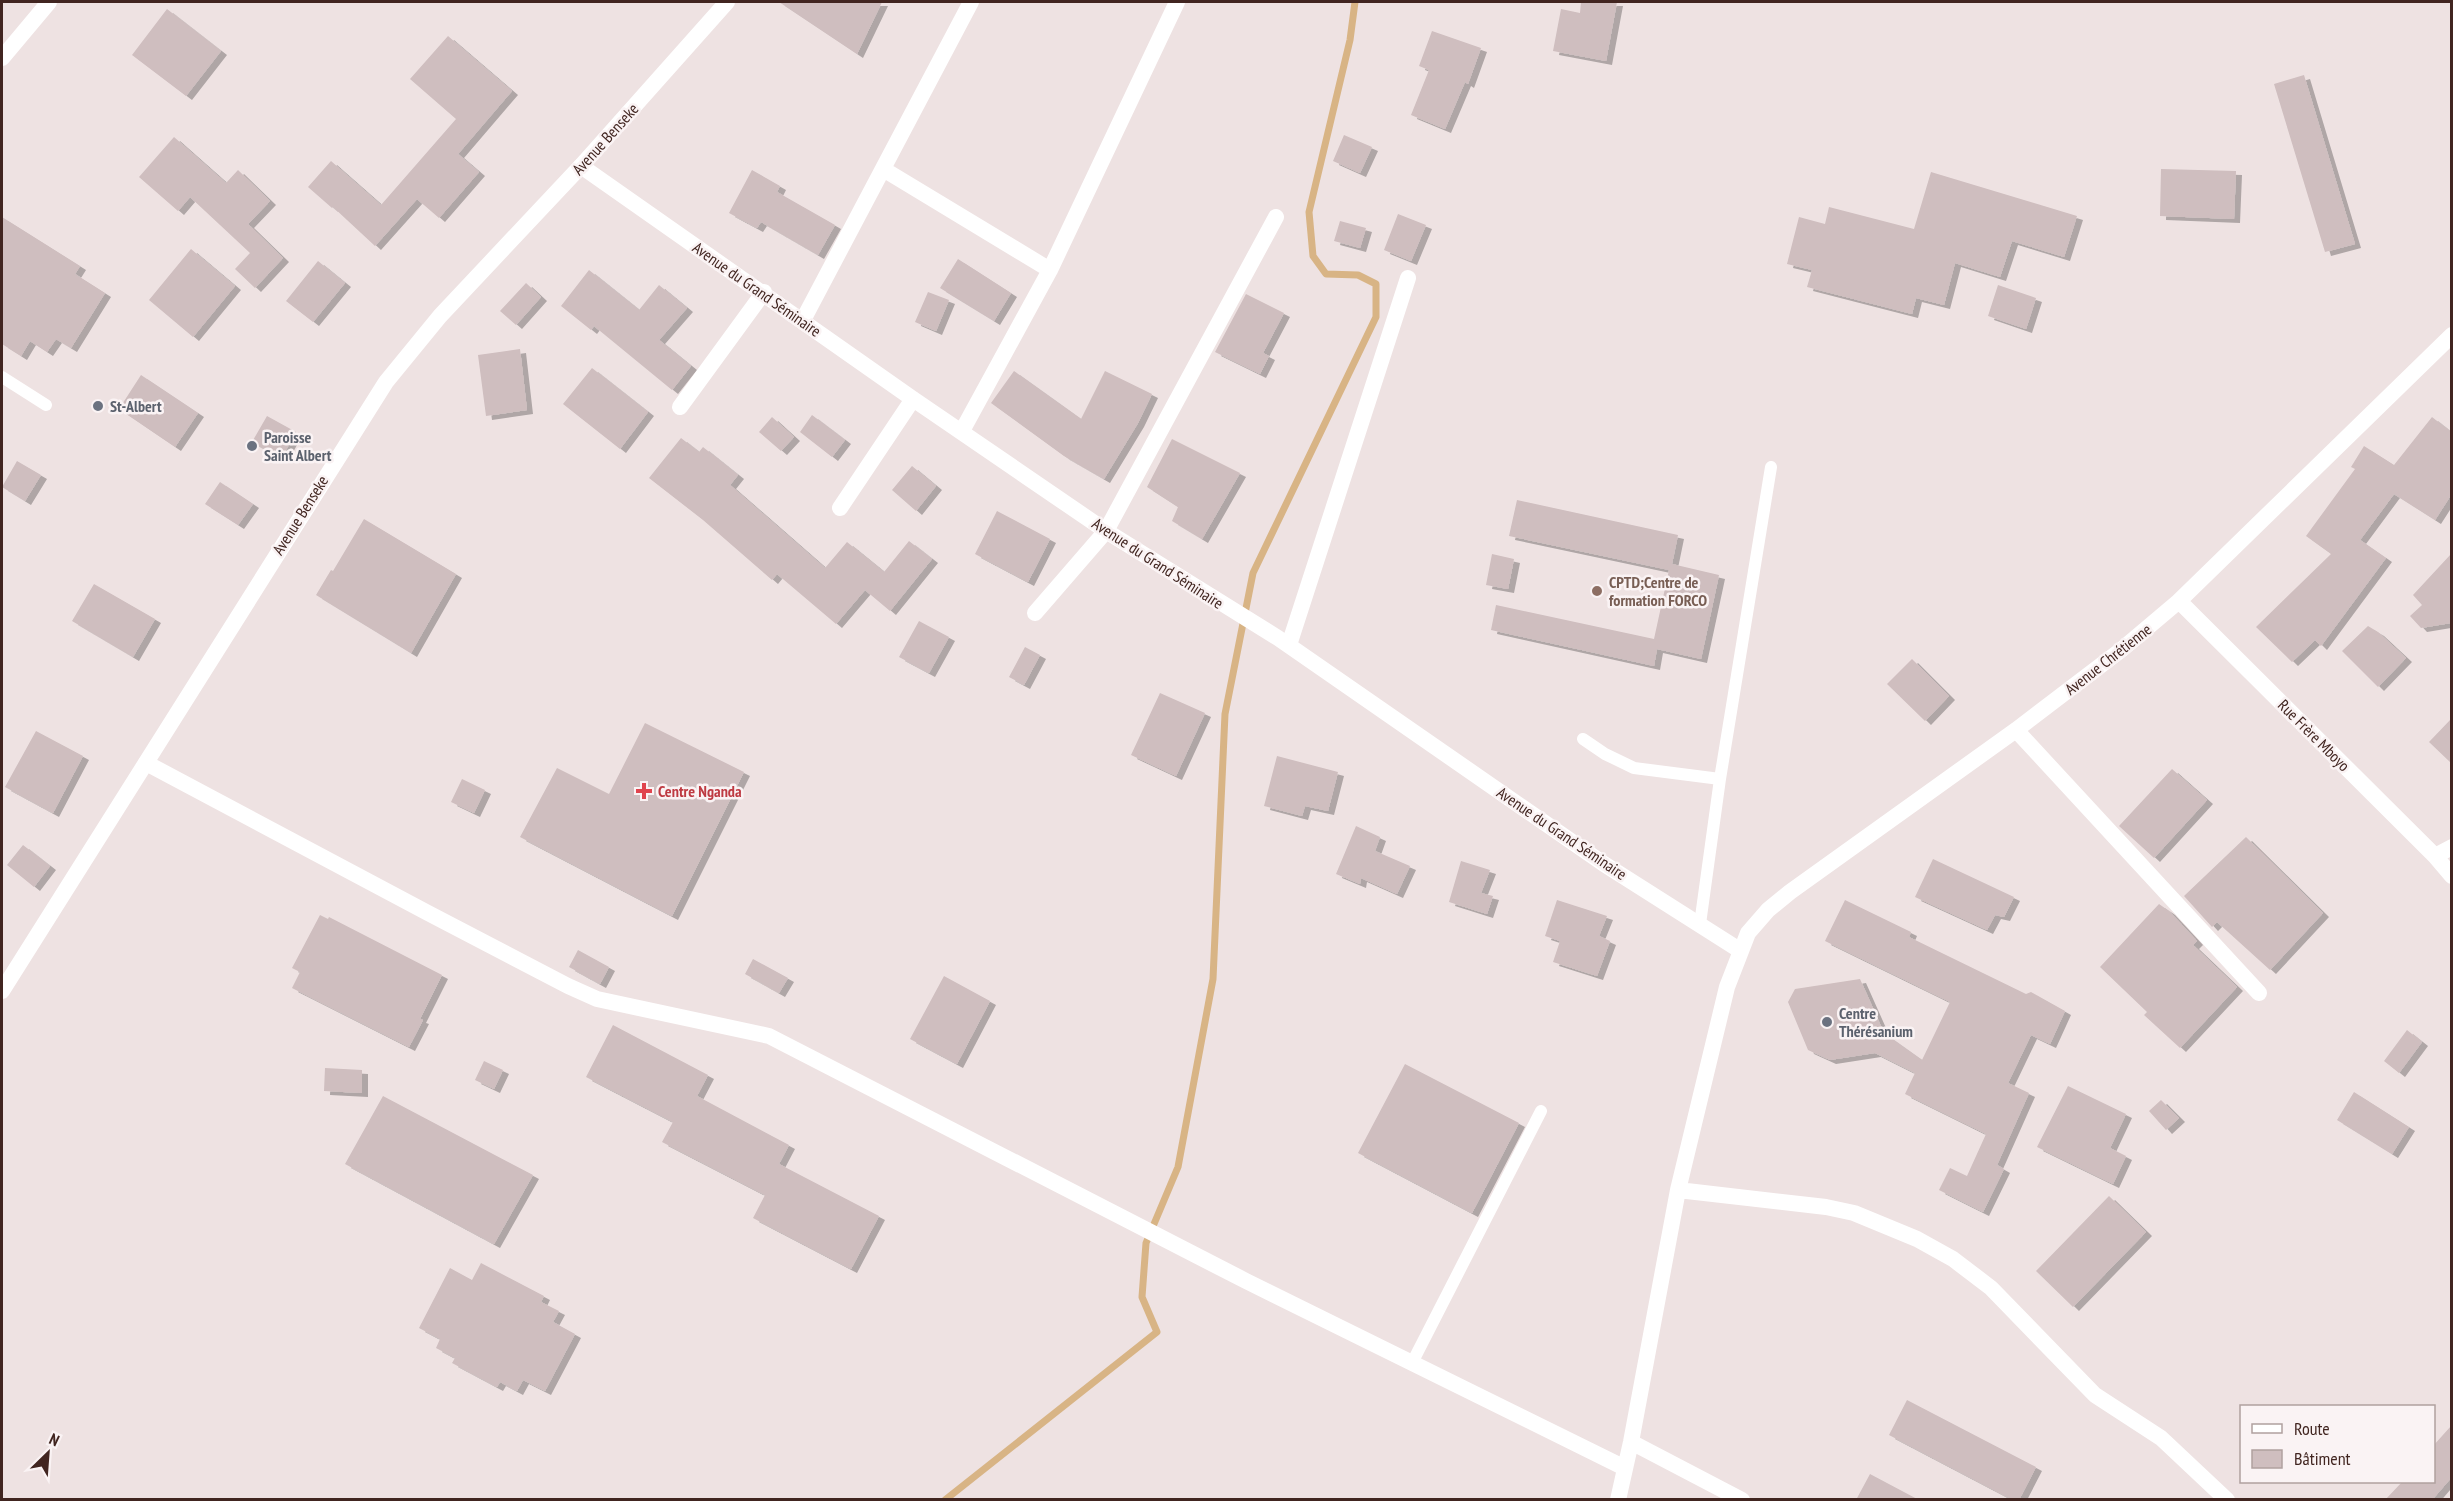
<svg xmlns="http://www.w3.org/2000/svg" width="2453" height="1501" font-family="'PT Sans Narrow',sans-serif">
<defs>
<filter id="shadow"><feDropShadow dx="6" dy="4" stdDeviation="0" flood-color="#0004"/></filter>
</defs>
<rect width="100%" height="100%" fill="#eee2e2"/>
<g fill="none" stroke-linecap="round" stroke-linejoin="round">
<path stroke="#d8b485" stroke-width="7" d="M945,1500l212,-168 -15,-35 4,-54 32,-76 35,-188 12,-265 28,-141 123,-256v-33l-18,-9 -32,-1 -13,-18 -4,-44 41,-172 5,-38"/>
</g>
<path fill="#cfbebf" filter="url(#shadow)" d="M779,2h103l-25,52z
M1581,2h36l-11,59 -53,-10 8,-42 19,4z
M167,9l54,42 -35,45 -54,-41z
M1432,31l49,17 -13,36 -3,-2 -20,47 -34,-14 18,-45 -10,-4z
M448,36l64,55 -54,63 21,18 -40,46 -22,-19 -42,47 -42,-39 -1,1 -24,-21 23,-26 50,44 75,-86 -46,-40z
M2304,75l51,169 -30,8 -51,-168z
M1344,135l28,12 -12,26 -27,-12z
M174,137l52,46 12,-13 32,31 -22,23 35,34 -28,30 -20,-19 15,-16 -60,-56 -12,14 -39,-34z
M2161,169l75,2 -2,48 -74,-3z
M752,170l28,16 -3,6 58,33 -17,30 -57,-33 -4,6 -28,-15z
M1931,172l146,44 -13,41 -52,-16 -12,36 -45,-14 -11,42 -28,-7 -4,16 -105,-27 5,-17 -25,-6 12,-47 26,7 4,-17 85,22z
M1398,214l28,11 -15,36 -27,-11z
M2,217l78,49 -5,8 30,19 -34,55 -15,-9 -9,13 -17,-11 -9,15 -19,-12z
M1340,221l26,7 -6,20 -26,-7z
M191,249l44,37 -42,51 -44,-37z
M958,259l53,34 -17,28 -54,-33z
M318,261l27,22 -32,39 -27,-21z
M589,270l50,40 20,-25 28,23 -28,32 32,26 -19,24 -78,-64 -3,4 -30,-24z
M526,283l15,14 -25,28 -16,-14z
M1998,285l38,13 -10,31 -38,-13z
M928,292l21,8 -13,31 -21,-9z
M1246,294l38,19 -21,40 6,3 -9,18 -45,-22z
M520,349l7,61 -41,6 -8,-61z
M592,368l56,44 -28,37 -57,-45z
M1014,371l67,48 24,-48 47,23 -14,29 -34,56 -40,-23 -73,-53z
M141,375l57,38 -23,34 -56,-38z
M812,415l33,25 -13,17 -32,-25z
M267,416l29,16 -15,27 -29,-17z
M772,417l22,20 -13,14 -22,-19z
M2432,417l19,15v63l-16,25 -41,-26 -34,46 26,18 -65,88 -6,-6 -23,22 -36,-35 75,-73 -25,-18 49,-67 -4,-2 13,-21 30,19z
M681,438l18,14 4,-5 35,28 -8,10 95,83 22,-26 37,30 25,-31 23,18 -42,52 -25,-21 -29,34 -59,-50 -5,6 -69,-60 -54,-42z
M1172,439l68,34 -38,66 -30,-18 6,-14 -31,-20z
M17,461l24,14 -16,26 -23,-14z
M912,466l24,20 -20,25 -24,-21z
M220,482l33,22 -15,21 -33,-21z
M1517,500l161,35 -6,29 47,11 -18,84 -44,-10 -3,17 -163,-36 5,-25 158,34 15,-69 -160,-34z
M997,511l53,28 -22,43 -53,-28z
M364,519l92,55 -45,79 -95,-58 15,-25 2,1z
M1492,554l22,5 -6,30 -22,-4z
M2451,554v69l-30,5 -11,-12 12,-11 -9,-10z
M94,584l61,35 -22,38 -61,-36z
M919,621l30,16 -20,36 -30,-16z
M2368,626l10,6 28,26 -28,29 -36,-36z
M1025,647l15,8 -16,30 -15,-8z
M1912,659l37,37 -24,25 -38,-37z
M1160,693l45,20 -29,63 -45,-21z
M2451,719v44l-22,-21z
M645,723l99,49 -72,144 -152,-79 37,-69 52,26z
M36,731l47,25 -30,57 -48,-26z
M1277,756l61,16 -10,39 -23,-5 -3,10 -38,-10z
M2172,769l35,31 -53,58 -35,-32z
M462,779l23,11 -11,23 -23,-11z
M1356,826l24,11 -5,14 35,15 -13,28 -36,-16 -1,6 -24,-10z
M2246,837l77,76 -53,57 -53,-48 -5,5 -28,-31z
M23,845l27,21 -16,21 -27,-22z
M1933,859l81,38 -10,20 -9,-2 -8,15 -72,-33z
M1461,861l29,9 -9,23 12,3 -6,18 -38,-12z
M1557,900l50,16 -8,20 11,5 -13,35 -44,-14 7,-21 -15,-5z
M1845,900l66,32 -2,5 117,57 5,-2 34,19 -15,33 -19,-9 -23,48 21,10 -32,72 7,4 -21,43 -44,-22 11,-22 17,8 19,-42 -81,-40 10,-21 -40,-20 -45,7 -22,-10 -20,-48 7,-13 65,-10 24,54 38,27 28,-58 -125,-61z
M2159,904l10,7 28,30 -4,4 44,42 -57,61 -36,-33 3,-3 -47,-45z
M320,915l8,4 1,-2 113,58 -22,44 3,1 -14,27 -117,-59 8,-16 -8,-4z
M578,950l31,17 -9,17 -31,-17z
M753,959l35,19 -9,15 -34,-19z
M944,976l46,25 -33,63 -47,-25z
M613,1025l95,50 -11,21 92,49 -10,19 100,52 -28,53 -98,-51 12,-23 -103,-53 11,-20 -87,-45z
M2407,1030l15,12 -23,31 -15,-12z
M484,1061l19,9 -9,19 -19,-9z
M1405,1064l114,59 -47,90 -114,-60z
M325,1068l37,2v23l-38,-2z
M2068,1086l58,28 -16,34 16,8 -13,28 -76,-37z
M2354,1092l55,35 -17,27 -55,-34z
M383,1096l150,79 -39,69 -149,-80z
M2161,1100l18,18 -13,12 -17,-19z
M2109,1196l37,36 -73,75 -37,-36z
M481,1263l63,33 -3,6 18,9 -6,11 22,12 -30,57 -22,-11 -6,11 -17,-9 -3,5 -45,-24 3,-5 -19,-10 4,-9 -21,-11 31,-60 22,12z
M1907,1400l129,67 -17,33h-6l-124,-65z
M2451,1426v52l-19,22h-47l17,-18h31v-36z
M1870,1474l49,26h-63z"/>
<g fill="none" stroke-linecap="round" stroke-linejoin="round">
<path stroke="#fff" stroke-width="12" d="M2,377l44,28
M1583,739l22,15 29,14 86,11
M1700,924l20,-145 51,-312
M1412,1363l129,-252"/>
<path stroke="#fff" stroke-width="16" d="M2,58l47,-56
M581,166l332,233 193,132 172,107 326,226 137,87
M883,169l167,101
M803,320l168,-318
M680,407l84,-115
M962,431l88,-161 127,-268
M840,508l73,-109
M2179,601l256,255 17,-9
M1035,613l71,-82 170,-314
M1289,645l119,-367
M2016,730l243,263
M146,763l282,150 140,73 29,13 172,37 477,245 379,187
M2435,856l17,20
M1678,1190l148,17 28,6 63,26 36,20 38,29 104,107 66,43 66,62
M1631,1442l111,58
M1618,1500l13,-58 47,-252 49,-203 21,-54 20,-23 22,-18 226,-162 105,-80 58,-49 273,-266"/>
<path stroke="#fff" stroke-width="16" d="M2,991l384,-609 54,-66 141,-150 146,-164"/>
</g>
<g fill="#6b7280" stroke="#faf3f4" stroke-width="2">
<circle cx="98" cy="406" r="6"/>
<circle cx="252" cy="446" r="6"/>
<circle cx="1827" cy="1022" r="6"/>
</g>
<circle fill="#8d6e63" stroke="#faf3f4" stroke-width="2" cx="1597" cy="591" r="6"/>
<path fill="#e0444e" stroke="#faf3f4" stroke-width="2" d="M641 782h6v6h6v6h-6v6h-6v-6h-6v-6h6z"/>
<g text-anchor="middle" stroke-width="5" stroke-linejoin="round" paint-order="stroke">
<g font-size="16" fill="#412520" stroke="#faf3f4">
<text transform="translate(605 139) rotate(-48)" y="6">Avenue Benseke</text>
<text transform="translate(757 289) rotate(35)" y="6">Avenue du Grand Séminaire</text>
<text transform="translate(300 515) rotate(-58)" y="6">Avenue Benseke</text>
<text transform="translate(1158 563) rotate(33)" y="6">Avenue du Grand Séminaire</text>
<text transform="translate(2108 659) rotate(-38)" y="6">Avenue Chrétienne</text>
<text transform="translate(2314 735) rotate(45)" y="6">Rue Frère Mboyo</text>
<text transform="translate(1562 833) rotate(34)" y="6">Avenue du Grand Séminaire</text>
</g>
<g font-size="16" font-weight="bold" fill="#5b616d" stroke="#faf3f4" text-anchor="start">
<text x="110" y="412">St-Albert</text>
<text x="264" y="443">Paroisse<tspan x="264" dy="18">Saint Albert</tspan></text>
<text x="1839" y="1019">Centre<tspan x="1839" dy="18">Thérésanium</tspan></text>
</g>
<g font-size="16" font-weight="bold" fill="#785e54" stroke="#faf3f4" text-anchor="start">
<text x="1609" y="588">CPTD;Centre de<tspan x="1609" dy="18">formation FORCO</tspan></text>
</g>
<g font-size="16" font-weight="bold" fill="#be3a42" stroke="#faf3f4" text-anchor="start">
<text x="658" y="797">Centre Nganda</text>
</g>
</g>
<rect width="2453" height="1501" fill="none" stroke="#412520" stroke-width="6"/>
<rect x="2240" y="1405" width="195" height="78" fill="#faf3f4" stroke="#b0a19f" stroke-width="1.5"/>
<rect x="2252" y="1424" width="30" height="9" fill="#ffffff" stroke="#b0a19f" stroke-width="1.5"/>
<text x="2294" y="1435" font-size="18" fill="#412520">Route</text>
<rect x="2252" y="1450" width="30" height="18" fill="#cfbebf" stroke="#b0a19f" stroke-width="1.5"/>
<text x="2294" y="1465" font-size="18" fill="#412520">Bâtiment</text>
<g transform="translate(48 1453) rotate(25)" stroke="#faf3f4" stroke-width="4.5" paint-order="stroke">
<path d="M0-4.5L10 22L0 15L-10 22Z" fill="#412520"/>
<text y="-9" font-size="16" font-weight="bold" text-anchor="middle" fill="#412520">N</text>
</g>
</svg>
